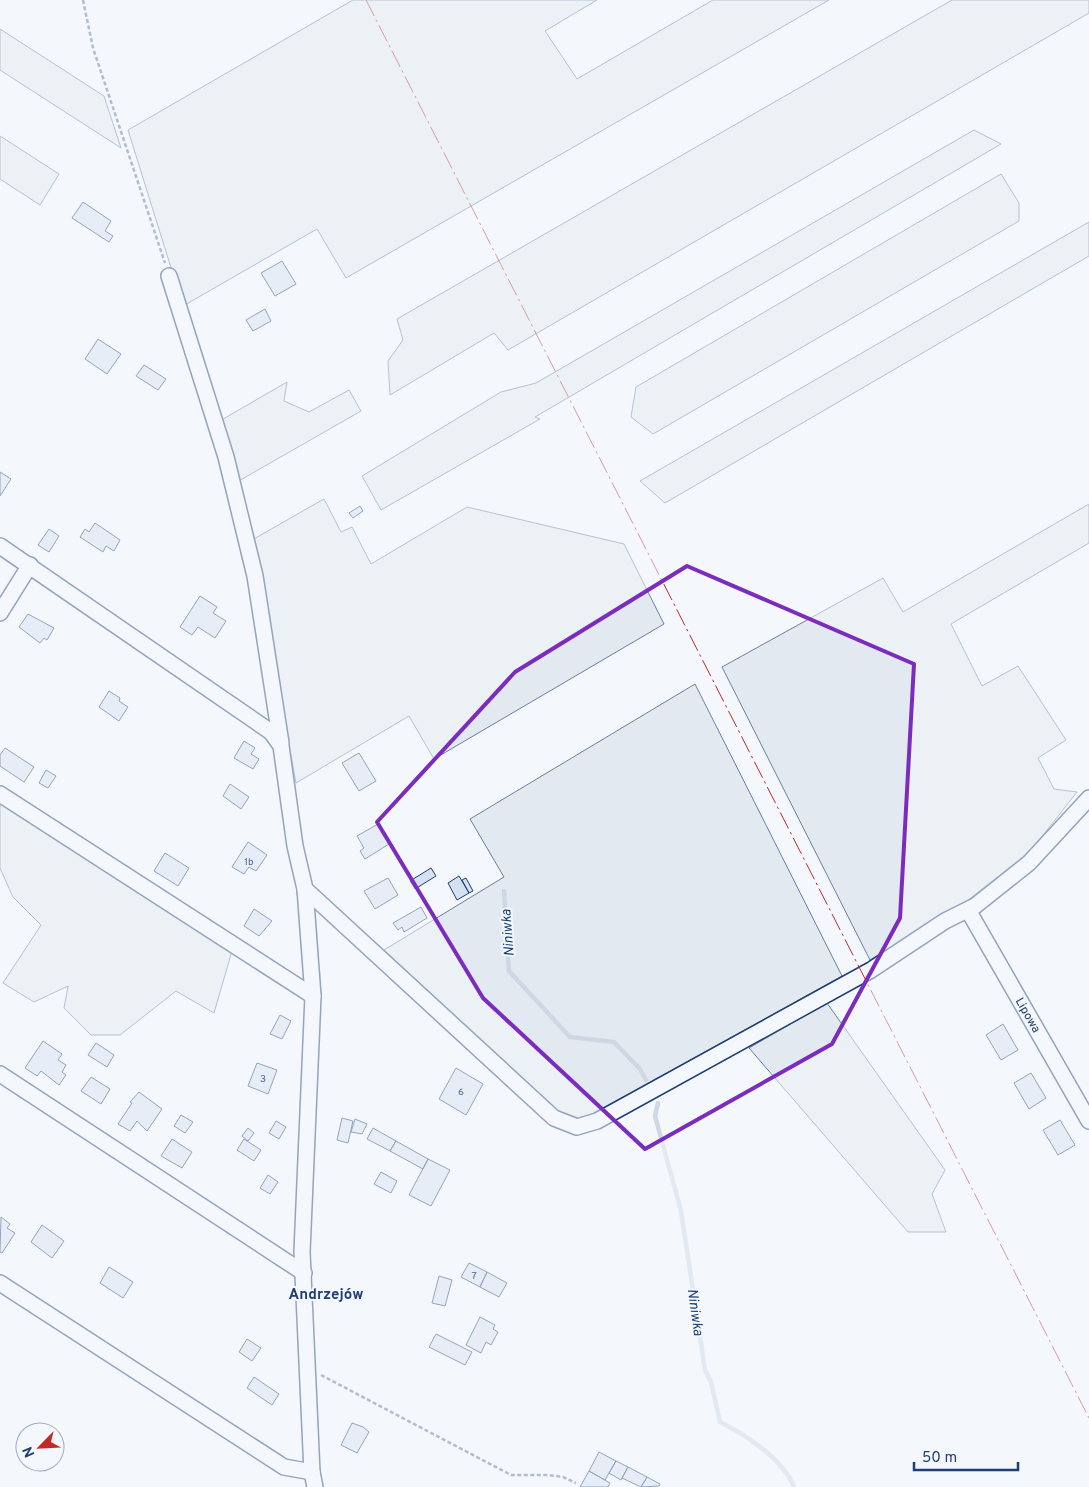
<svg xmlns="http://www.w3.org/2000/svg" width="1089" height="1487" font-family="Overpass,sans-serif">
<rect width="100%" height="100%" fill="#f4f7fb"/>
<path fill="#e3e9f0" stroke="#687fa3" d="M353,0h244l-52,31 32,48 136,-79h116l-483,278 -29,-49 -134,77 -55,-176z
M952,0h137v13l-581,337 -14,-17 -104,62 -2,-34 15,-21 -6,-21z
M0,29l104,67 17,52 -121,-78z
M974,130l27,14 -466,273 5,2 -159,91 -19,-34 139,-84 35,-9z
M0,136l59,38 -19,31 -40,-26z
M1001,174l18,29v18l-366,213 -22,-17 5,-30z
M1089,222v34l-424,247 -25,-22z
M287,382l-3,19 25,11 40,-22 12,21 -124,71 -19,-60z
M324,499l17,33 11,-5 19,37 96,-57 157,37 40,80 -230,135 -25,-43 -113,67 -44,-243z
M1089,504v39l-138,81 31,62 36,-20 48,74 -28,18 16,31 23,3 -48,61 -62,48 -97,59 -148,-293 161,-89 20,34z
M695,684l147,292 -260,144 -24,-9 -174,-161 120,-73 -34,-58z
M0,802l232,149 -18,62 -38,-22 -56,44h-29l-27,-27 4,-22 -34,16 -31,-19 38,-58 -28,-28 -13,-29z
M827,1003l118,167 -13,24 14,38h-38l-159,-184z"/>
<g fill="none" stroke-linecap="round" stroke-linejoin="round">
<path stroke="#cfd7e4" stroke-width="4.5" d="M504,891l5,80 61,66 44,5 26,27 6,11
M658,1103l-3,13 26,95 24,159 6,12 9,40c26,13 63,37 74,65"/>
</g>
<path fill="#d5e0f0" stroke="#1d3f73" d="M83,202l28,19 -6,10 8,5 -4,6 -37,-24z
M282,261l14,23 -21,12 -14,-23z
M265,309l6,12 -18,10 -7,-11z
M98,339l23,15 -14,20 -22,-15z
M144,365l22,14 -8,11 -22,-14z
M0,472l11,7 -11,17z
M360,506l3,5 -10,7 -4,-5z
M95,523l25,17 -6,11 -8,-5 -3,6 -23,-15 5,-8 4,3z
M49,529l10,7 -10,16 -11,-7z
M200,596l17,11 -4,6 13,8 -11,17 -17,-11 -6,8 -12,-8z
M28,614l26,14 -7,12 -3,-2 -4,5 -21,-16z
M109,691l11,7 -1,3 9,6 -9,14 -20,-14z
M244,741l11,7 -4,6 8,5 -6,10 -19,-11z
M5,748l29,19 -10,15 -24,-16v-11z
M359,753l17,28 -17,10 -17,-28z
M46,770l10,6 -8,12 -9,-5z
M230,784l19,13 -8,12 -18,-13z
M378,824l11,20 -24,15 -5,-8 4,-3 -7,-12z
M248,842l19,13 -11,16 -7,-4 -5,7 -12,-7z
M165,853l24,15 -11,18 -24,-15z
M431,868l5,8 -21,13 -5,-8z
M459,876l10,17 -12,7 -9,-17z
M388,878l10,17 -23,14 -11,-18z
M466,878l7,13 -4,2 -7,-13z
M421,907l6,11 -23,14 -2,-5 -4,3 -5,-7z
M254,909l18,12 -13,15 -15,-10z
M280,1015l11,6 -9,18 -12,-5z
M1003,1024l15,26 -17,10 -15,-25z
M43,1041l19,13 -4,6 8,5 -4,7 4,3 -7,10 -18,-14 -4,5 -12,-8z
M96,1043l18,12 -7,12 -19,-12z
M257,1063l20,7 -9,24 -20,-8z
M456,1068l27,16 -17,31 -27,-16z
M1031,1073l15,25 -17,11 -15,-26z
M91,1077l19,12 -9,15 -20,-13z
M139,1092l23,17 -15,22 -10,-10 -7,10 -12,-7 14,-21 -2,-1z
M181,1115l12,7 -8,11 -11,-7z
M342,1118l11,3 -5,22 -11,-3z
M355,1119l12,5 -5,10 -11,-2z
M1060,1120l15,25 -17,10 -15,-25z
M276,1121l10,6 -7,12 -10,-6z
M248,1128l6,5 -6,8 -6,-5z
M373,1128l23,13 -6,10 -23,-12z
M172,1139l20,13 -10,16 -21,-12z
M244,1139l17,11 -7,11 -17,-11z
M396,1141l32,18 -5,10 -33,-18z
M428,1159l22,11 -19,36 -22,-11z
M381,1172l16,9 -6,12 -17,-9z
M268,1175l10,7 -8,12 -10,-6z
M1,1217l9,7 -3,4 8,5 -13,20 -2,-1z
M42,1225l22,16 -12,17 -21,-16z
M469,1263l18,9 -7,15 -19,-10z
M109,1267l24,15 -10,16 -23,-15z
M487,1272l20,11 -8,14 -19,-10z
M439,1276l13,4 -7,26 -13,-3z
M480,1317l15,8 -2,4 5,3 -7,13 -5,-3 -5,11 -15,-8z
M436,1334l36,18 -7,13 -36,-18z
M247,1339l14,9 -9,13 -13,-9z
M254,1377l25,17 -7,11 -25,-17z
M352,1423l11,4 6,5 -12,21 -16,-8z
M599,1452l17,9 -11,19 -16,-9z
M616,1461l12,6 -7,13 -12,-7z
M628,1467l19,10 -6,10 -19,-9z
M589,1471l21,12 -2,4h-28z
M647,1477l13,7 -1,2 -18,1z"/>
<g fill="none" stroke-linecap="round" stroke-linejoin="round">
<defs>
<g id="minor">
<path d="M169,276l57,181 29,119 26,167"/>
<path d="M0,546l271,186 10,14 14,100 10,43 249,229 23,9 20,-6 274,-151 74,-49 30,-15 54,-43 60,-65"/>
<path d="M0,613l30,-48"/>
<path d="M0,794l313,202"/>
<path d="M305,889l8,107 -11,256 10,220 3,15"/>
<path id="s1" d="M968,910l121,211"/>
<path d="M0,1074l304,199"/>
<path d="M0,1283l284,184 28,5"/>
</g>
</defs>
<use href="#minor" stroke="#1d3f73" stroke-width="18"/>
<path stroke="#5e769c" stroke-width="2.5" stroke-dasharray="4 2.5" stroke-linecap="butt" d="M83,0l10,48 72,215
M321,1375l190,100h37l15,2 13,6"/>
<use href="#minor" stroke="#f4f7fb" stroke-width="15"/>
<path stroke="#c62828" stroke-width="1" stroke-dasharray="18 4 2.5 4" stroke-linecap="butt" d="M366,0l723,1418"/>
</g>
<path d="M0 0H1089V1487H0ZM687,566l227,98 -14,254 -68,126 -187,105 -162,-151 -106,-176 138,-150z" fill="#f4f7fb" fill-opacity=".55" fill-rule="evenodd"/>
<path fill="none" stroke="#7b2cbf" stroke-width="4" stroke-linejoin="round" d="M687,566l227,98 -14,254 -68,126 -187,105 -162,-151 -106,-176 138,-150z"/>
<g text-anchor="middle" stroke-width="4" stroke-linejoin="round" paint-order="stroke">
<g font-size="10" fill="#4b6792">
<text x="249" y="865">1b</text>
<text x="263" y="1082">3</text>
<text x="461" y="1095">6</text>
<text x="474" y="1279">7</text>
</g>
<g font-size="12" fill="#1d3f73" stroke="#f4f7fb">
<text dy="4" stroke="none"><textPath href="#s1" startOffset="121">Lipowa</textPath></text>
</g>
<g font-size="14" font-style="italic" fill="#1d3f73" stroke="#f4f7fb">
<text transform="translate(507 933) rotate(-94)" y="5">Niniwka</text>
<text transform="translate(696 1312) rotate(82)" y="5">Niniwka</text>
</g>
<g font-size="15" font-weight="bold" fill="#1d3f73" stroke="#f4f7fb">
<text x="326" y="1299">Andrzejów</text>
</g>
</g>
<g transform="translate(40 1447) rotate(246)"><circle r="24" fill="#f4f7fb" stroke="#9eadc5"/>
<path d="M0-4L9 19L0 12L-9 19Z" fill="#c62828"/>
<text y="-8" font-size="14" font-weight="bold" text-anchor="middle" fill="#1d3f73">N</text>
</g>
<path d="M914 1462v8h104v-8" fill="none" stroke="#1d3f73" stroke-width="2.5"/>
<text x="922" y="1462" font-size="15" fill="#1d3f73" stroke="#f4f7fb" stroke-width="4" paint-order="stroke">50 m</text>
</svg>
